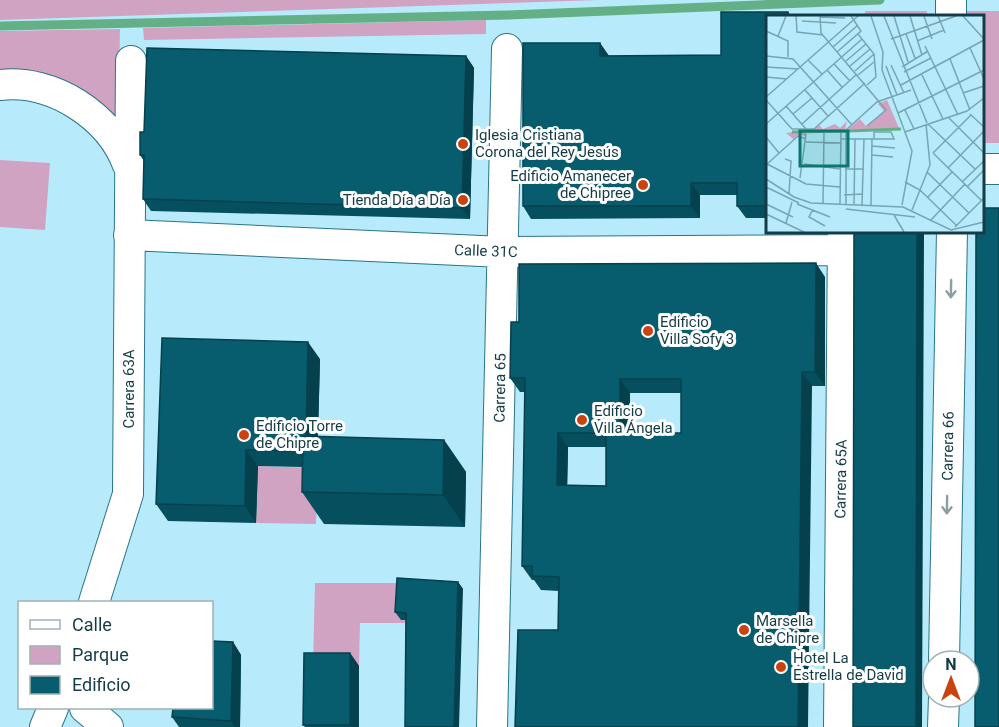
<svg xmlns="http://www.w3.org/2000/svg" width="999" height="727" font-family="Roboto,sans-serif">
<rect width="100%" height="100%" fill="#b7ebfb"/>
<path fill="#d0a3c2" d="M0,0h599l-599,20z
M865,11h62v5h-62z
M966,11h33v132h-16l-1,-127h-16z
M486,20v14l-342,6 -1,-12z
M120,29l-2,96c-37,-24 -72,-56 -118,-56v-38z
M0,160l50,3 -5,67 -45,-3z
M258,466l60,2 -2,56 -60,-1z
M315,583h135l12,40h-102l-1,43h-46z"/>
<g fill="none" stroke-linecap="round" stroke-linejoin="round">
<path stroke="#64b086" stroke-width="9" d="M0,26l508,-11 372,-15"/>
<defs>
<path id="street" d="M951,0v16
M0,85c53,-6 110,31 128,80
M982,169h17
M129,235l374,17 340,-2
M94,602l34,-108 3,-433
M944,661l8,-430
M85,708l23,19
M45,727l8,-19
M492,727l15,-678
M839,727l4,-496
M943,727l1,-30"/>
</defs>
<use href="#street" stroke="#2b7487" stroke-width="32"/>
<use href="#street" stroke="#fff" stroke-width="30"/>
</g>
<path fill="#064f5f" fill-rule="evenodd" d="M721,12h67l3,4h-23v202h-22l-9,-12v-11h-37v23l-169,1 -8,-13v-163h77l9,13 112,-1z
M466,56l8,12 -4,151 -319,-8 -8,-12 1,-38 -4,-6z
M825,277v109h-13l-254,244 1,-39 -18,-1 -7,-10h-2l-10,-14 3,-174h-5l-10,-14 9,-56zM630,393h51v40h-51zM568,447h38v39h-39z
M320,359l-2,78 126,3 22,32 -1,55 -141,-3 -22,-32v-25l-44,-1 -2,57 -88,-2 -12,-17z
M458,582l5,7 -57,31h-5l-6,-8z
M233,642l8,13 -1,72h-61l-7,-10z
M350,653l9,13v61h-54l-2,-2z"/>
<path fill="#05404d" d="M600,43l9,13h-9z
M466,56l8,12 -4,151 -8,-11z
M691,183l9,12v23l-9,-12z
M917,231h7l-2,496h-6z
M816,263l9,14v109l-10,-14z
M308,342l12,17 -3,109 -12,-17z
M802,372l10,14 -4,341h-10z
M620,379l10,14v54l-10,-14z
M558,433l10,14 -1,52 -10,-14z
M444,440l22,32 -1,55 -22,-32z
M246,450l12,16 -2,57 -11,-17z
M458,582l5,7 -4,138h-5z
M233,642l8,13 -1,72h-5l-4,-6z
M350,653l9,13v61h-7l-2,-2z"/>
<path fill="#075c6e" stroke="#05404d" stroke-width="1.5" fill-rule="evenodd" d="M721,12h67v4h-20v190h-31v-23h-46v23h-168v-163h77v13l121,-1z
M147,48l319,8 -4,152 -319,-9 1,-44h-4v-23h4z
M982,208h17v519h-24l1,-496h6z
M854,231h63l-1,496h-63z
M816,263l-1,109h-13l-4,355h-283l3,-97h40l1,-53 -27,-1v-10h-10l3,-188h-15l1,-56h8v-58zM620,379h61v54h-75v53l-49,-1 1,-52h62z
M162,338l146,4 -2,95 -3,-1 -1,15 -56,-1 -1,56 -89,-2z
M303,436l141,4 -1,55 -141,-3z
M397,578l61,4 -4,145h-49l1,-114 -11,-1z
M212,641l21,1 -2,79 -59,-4 1,-9h39z
M304,653h46v72h-47z"/>
<defs><path id="oneway-shaft" d="M-6 0H5M1.5-3L5.5 0L1.5 3" fill="none" stroke-width="1.6" stroke-linecap="round" stroke-linejoin="round" transform="scale(1.5)"/></defs>
<g stroke="#8a9ea3">
<use href="#oneway-shaft" transform="translate(951 289) rotate(91)"/>
<use href="#oneway-shaft" transform="translate(947 505) rotate(91)"/>
</g>
<g fill="#ca430e" stroke="#fff" stroke-width="2">
<circle cx="463" cy="144" r="6"/>
<circle cx="643" cy="185" r="6"/>
<circle cx="463" cy="200" r="6"/>
<circle cx="648" cy="331" r="6"/>
<circle cx="582" cy="420" r="6"/>
<circle cx="244" cy="435" r="6"/>
<circle cx="744" cy="630" r="6"/>
<circle cx="781" cy="667" r="6"/>
</g>
<g text-anchor="middle" stroke-width="6" stroke-linejoin="round" paint-order="stroke">
<g font-size="15" fill="#143c47" stroke="#fff" text-anchor="start">
<text x="475" y="140">Iglesia Cristiana<tspan x="475" dy="17">Corona del Rey Jesús</tspan></text>
<text x="631" y="181" text-anchor="end">Edificio Amanecer<tspan x="631" dy="17">de Chipree</tspan></text>
<text x="451" y="205" text-anchor="end">Tienda Día a Día</text>
<text x="660" y="327">Edificio<tspan x="660" dy="17">Villa Sofy 3</tspan></text>
<text x="594" y="416">Edificio<tspan x="594" dy="17">Villa Ángela</tspan></text>
<text x="256" y="431">Edificio Torre<tspan x="256" dy="17">de Chipre</tspan></text>
<text x="756" y="626">Marsella<tspan x="756" dy="17">de Chipre</tspan></text>
<text x="793" y="663">Hotel La<tspan x="793" dy="17">Estrella de David</tspan></text>
</g>
<g font-size="15" fill="#143c47" stroke="#fff">
<text transform="translate(486 251) rotate(2)" y="5">Calle 31C</text>
<text transform="translate(500 388) rotate(-89)" y="5">Carrera 65</text>
<text transform="translate(129 389) rotate(-90)" y="5">Carrera 63A</text>
<text transform="translate(948 446) rotate(-89)" y="5">Carrera 66</text>
<text transform="translate(841 479) rotate(-89)" y="5">Carrera 65A</text>
</g>
</g>
<g transform="translate(766 15)">
<rect width="218" height="218" fill="#b7ebfb"/>
<path d="M121,85l12,28 -52,2 13,-11 6,7 18,-15 -6,-7zM81,106l-2,9 -39,2v5l-6,-3 -7,5 -7,-6 28,-4 5,-4 4,4 12,-5 5,4z" fill="#d0a3c2"/>
<path fill="none" stroke="#64b086" stroke-width="3" d="M82,116l53,-2M26,117l53,-1"/>
<path fill="none" stroke="#76a5b3" stroke-width="1.5" d="M30,1l1,16 26,3M54,1l1,17 65,77 -19,16M105,1l12,36 -1,18 30,81 -10,54M118,1l43,107M128,1l14,46M144,1l12,39M158,1l8,23M172,1l7,17M197,1l21,23M54,2l25,1M36,6l34,2M0,16l22,10v16M92,19l16,20 2,23 -9,8M140,19l9,24M12,21l8,-20M125,24l65,-23M151,26l27,-11M159,31l33,69M67,32l25,-22M204,33l14,31M71,37l24,-21 -10,-15M0,41l27,3 59,66M184,44l20,51M42,45l14,14M80,46l20,-17M68,49l16,17M125,50l13,28M84,51l20,-17M120,51l11,29M0,52l32,2M136,52l26,-16M61,55l15,17M89,56l19,-17M138,57l27,-14M92,60l16,-13M156,60l21,44M0,62l21,2M135,70l83,-45M39,75l23,26M197,78l21,-7M0,82l92,-81M0,85l26,29M20,91l20,23M139,95l9,19M132,98l86,-43M27,99l19,-16M204,99l14,13M182,102l36,36M0,109l96,-85M36,109l55,-50M162,109l47,45M26,114h22l51,-46M139,117l62,-21 17,-13M0,122l13,16M75,124h53l-3,-7h-17v7M40,127l35,1M106,131l23,2M167,138l48,47M167,138l38,-38M106,140l21,2M19,144l6,2 -2,33M1,149l39,20 34,3M38,149l36,5M0,150l32,-29 8,3M182,153l36,-37M79,154h18M161,157l42,41M34,163l6,-44M0,164l28,18 17,6 92,4 48,23 33,-8M139,167l15,8 36,35M196,167l22,-21M0,172l33,16M201,172l17,-17M78,180l18,-1M162,182l24,-25M57,188l1,-70M0,189l27,13M31,189l33,13M74,189l1,-72M80,189v-74l31,-28 34,-12M88,189l1,-65M96,190l2,-66M105,190l1,-66M47,194l-4,8 16,9M80,194l69,8M146,195l18,-45 -4,-41M0,199l38,18M128,200l10,17M164,206l35,-37M20,208l6,-21M189,212l29,-29"/>
<path fill="#0f766e" fill-opacity="0.15" stroke="#0f766e" stroke-width="3" d="M34,116h48v35h-48z"/>
<rect width="218" height="218" fill="none" stroke="#143c47" stroke-width="3"/>
</g>
<rect x="18" y="601" width="195" height="108" fill="#ffffff" stroke="#a1b1b5" stroke-width="1.5"/>
<rect x="30" y="620" width="30" height="9" fill="#ffffff" stroke="#a1b1b5" stroke-width="1.5"/>
<text x="72" y="631" font-size="18" fill="#143c47">Calle</text>
<rect x="30" y="646" width="30" height="18" fill="#d0a3c2" stroke="#a1b1b5" stroke-width="1.5"/>
<text x="72" y="661" font-size="18" fill="#143c47">Parque</text>
<rect x="30" y="676" width="30" height="18" fill="#075c6e" stroke="#a1b1b5" stroke-width="1.5"/>
<text x="72" y="691" font-size="18" fill="#143c47">Edificio</text>
<g transform="translate(951 679)"><circle r="28" fill="#ffffff" stroke="#a1b1b5" stroke-width="1.5"/>
<path d="M0-4.5L10 22L0 15L-10 22Z" fill="#ca430e"/>
<text y="-9" font-size="16" font-weight="bold" text-anchor="middle" fill="#143c47">N</text>
</g>
</svg>
